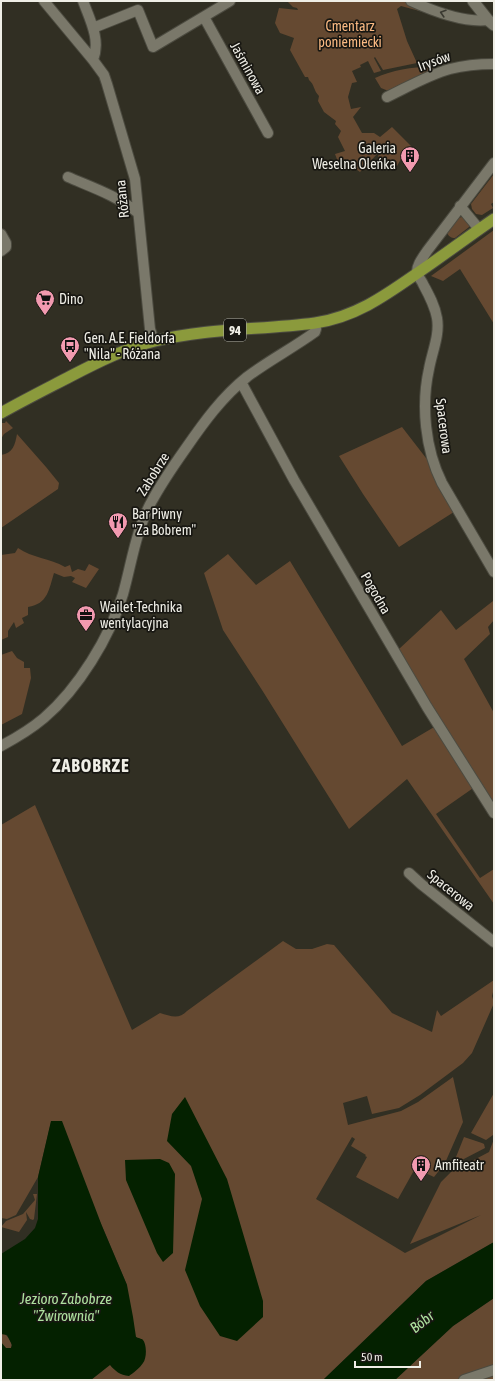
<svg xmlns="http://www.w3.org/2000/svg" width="495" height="1381" font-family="'Asap Condensed',sans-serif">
<rect width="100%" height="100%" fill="#312f23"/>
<path fill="#654931" d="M287,1h117l34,15 -37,-10 -4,3 10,32 10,22 -34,7 -8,-13 -1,1 7,13 -7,2 -6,-12 -8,4 1,2 -9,4 5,11 -5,1 -4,14 3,12 10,-2 -8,10 9,16h12l6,4 12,-10 23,23 -3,6 -7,-4 -8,14 -7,-5 -4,6 -9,-4 2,-11 -19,20 -15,-11 -7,1 -3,-8 10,-3 -7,-14 3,-6 -6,-7 1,-3 -12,-9 -6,-11 1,-5c-6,-6 -4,-11 -10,-16l-1,-3h-3l-15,-27 4,-12 -14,-5 -5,-10 4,-15 19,2 -1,-2 -4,-1z
M431,67l3,2v2l-43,21 -10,-4 -6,-10c17,-8 37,-11 56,-11z
M494,174v28l-3,2 2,4 -11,7 -6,-1 -4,-5 -1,-5z
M462,217l7,7v3l-14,11c-4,0 -7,-2 -8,-6l10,-14z
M494,230v94l-34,-55 -17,12 -12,-5z
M6,421l7,7 -9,6 -3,5v-16h4z
M402,427l24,31 7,1 24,51 -58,37 -36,-53 -24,-38z
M17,434l29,33 13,16 -1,6 -57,39v-73c12,-2 14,-10 16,-21z
M18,548c14,10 32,10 47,19l5,-2 2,7 6,-3 7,2 4,-7 10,5 -13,19 -14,-6 3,-4 -4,-2 -7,1 -10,-4c-5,16 -6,31 -26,34v8l-6,3 2,5 -8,5 -2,-6 -6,9v6l-7,3v-85l14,-2z
M228,554l28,31 34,-24 112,185 39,-23 -42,-74 42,-39 15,20 37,-29 1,3v16l-6,7 2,7 -26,25 30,54v92l-15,-21 -43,30 44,64 14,-9v35l-87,-125 -58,50 -87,-139 -39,-60 -19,-57z
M12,651l5,7 7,4v6h6l1,10 -9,36 -21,11v-70z
M35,805l97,225 28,-17c10,3 19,7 27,-2l96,-70 13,8h16l15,-5 7,1 58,68 40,19 5,-22 4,6 53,-36v8l-2,8 2,7 -22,50 -9,10 -43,32 -21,13 -27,6 -5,-18 -24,7 5,22 53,-14 17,-9 35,-25 10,45 -18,41 -11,14 -13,-6 2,-4 -6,-2 -19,34 -42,-22 11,-20 -2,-1 1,-1 -15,-9 4,-7 -3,-2 -36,62 89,54 76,-38 -71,29 31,-62 10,-10 38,-20 5,-13v103l-68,39 -103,99h-232l4,-4 32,-91 -25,-59 -51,-104 -13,55 -22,38 -9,4 -6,-1v-393z
M494,1093v43l-1,-1 -7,5 -15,-7z
M464,1137l18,6 2,1 1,4 -25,13 -4,-4z
M33,1194h4l-3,25 -1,1 -3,-1 -4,-7 1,8 -8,12 -18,-5 5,-6 17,-7 12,-14z
M494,1298v82h-99l58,-54z
M3,1333c5,3 10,9 8,15 -10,2 -10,-7 -10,-14z"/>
<path fill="#042100" d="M185,1097l42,82 36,122v16l-26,24 -17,-5 -20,-30 -15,-36 17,-71 -11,-33 -24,-25 5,-27z
M51,1121h11l40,105 25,59 6,32 3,20c0,0 5,2 6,2 5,4 5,19 1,24 -3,5 -10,10 -14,13 -9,-1 -14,-5 -19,-11l-19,15h-90v-38l5,6h5l1,-3 -5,-10 -6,-1v-80l24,-15 10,-11 3,-9v-42z
M160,1159l9,4 6,11 -2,79 -10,9 -6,-9 -31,-73 -1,-20z
M494,1242v56l-41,28 -58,54h-72l103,-99z"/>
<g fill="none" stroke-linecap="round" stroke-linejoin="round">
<defs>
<path id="minor" d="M44,1l49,59 11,15 3,9 28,95 15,150 4,12
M83,1c7,19 18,39 10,59
M411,1c22,10 53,22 77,19
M204,17l64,116
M93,28l45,-18 15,37 77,-46
M387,97c21,-10 41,-22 63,-28 15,-4 29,-5 44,-5
M494,163l-67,88c-4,6 -11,15 -10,22 1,4 5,8 6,11 6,11 12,22 14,34 3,17 -5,34 -8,51 -8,36 -4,80 13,114l52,89
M68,177c23,10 50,19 70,36
M460,206l19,23
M1,234l5,9v4l-5,4
M241,382l53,98 133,227 67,106
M1,746c15,-8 30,-17 43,-28 34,-29 66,-81 79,-124 9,-32 13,-66 30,-95 10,-18 21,-34 33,-51 18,-26 36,-51 61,-71 21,-16 46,-29 68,-45l1,-3 -1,-6
M409,873l12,11 73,58
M464,1380l30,-10"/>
<path id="secondary" d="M473,1l15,19 6,5"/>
<path id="primary" d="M1,413c23,-13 47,-25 70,-37 27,-14 55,-28 84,-35 52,-13 107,-11 160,-18 41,-6 71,-28 104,-51 25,-17 50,-36 75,-53"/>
</defs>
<use href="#minor" stroke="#4c4b40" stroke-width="12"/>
<use href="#secondary" stroke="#4c4b40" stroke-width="13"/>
<use href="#primary" stroke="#4c4b40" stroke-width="13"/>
<use href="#minor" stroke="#7a786a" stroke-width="10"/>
<use href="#secondary" stroke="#7a786a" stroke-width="11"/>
<use href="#primary" stroke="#8b9a3c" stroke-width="11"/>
</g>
<defs><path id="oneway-chevron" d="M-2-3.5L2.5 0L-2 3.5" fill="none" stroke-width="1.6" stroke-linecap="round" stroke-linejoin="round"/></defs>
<use stroke="#3a3931" href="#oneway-chevron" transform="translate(443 13) rotate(-163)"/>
<defs>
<symbol id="building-pin" viewBox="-11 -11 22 30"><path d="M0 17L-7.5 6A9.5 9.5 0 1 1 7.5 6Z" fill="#f29ab0" stroke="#181712"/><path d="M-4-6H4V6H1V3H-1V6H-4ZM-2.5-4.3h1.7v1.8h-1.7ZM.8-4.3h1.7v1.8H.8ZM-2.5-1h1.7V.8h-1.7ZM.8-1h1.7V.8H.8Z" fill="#111"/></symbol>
<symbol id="supermarket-pin" viewBox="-11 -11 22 30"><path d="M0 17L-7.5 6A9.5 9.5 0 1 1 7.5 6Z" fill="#f29ab0" stroke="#181712"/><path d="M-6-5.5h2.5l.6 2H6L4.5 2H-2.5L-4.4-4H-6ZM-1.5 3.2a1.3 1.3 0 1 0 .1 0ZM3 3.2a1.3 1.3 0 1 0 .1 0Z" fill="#111"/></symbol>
<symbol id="bus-pin" viewBox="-11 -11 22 30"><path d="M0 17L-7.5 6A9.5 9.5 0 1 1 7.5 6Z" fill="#f29ab0" stroke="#181712"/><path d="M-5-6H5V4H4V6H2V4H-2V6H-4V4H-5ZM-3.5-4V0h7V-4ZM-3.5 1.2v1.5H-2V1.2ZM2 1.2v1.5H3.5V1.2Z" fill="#111"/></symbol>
<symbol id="restaurant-pin" viewBox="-11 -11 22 30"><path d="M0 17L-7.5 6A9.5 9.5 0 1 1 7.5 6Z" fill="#f29ab0" stroke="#181712"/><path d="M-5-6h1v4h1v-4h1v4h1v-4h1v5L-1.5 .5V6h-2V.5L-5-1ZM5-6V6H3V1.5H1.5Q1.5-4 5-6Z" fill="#111"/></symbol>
<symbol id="office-pin" viewBox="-11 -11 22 30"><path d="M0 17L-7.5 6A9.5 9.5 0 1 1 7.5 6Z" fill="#f29ab0" stroke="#181712"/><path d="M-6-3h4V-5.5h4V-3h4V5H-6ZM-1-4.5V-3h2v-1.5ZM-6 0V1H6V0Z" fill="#111"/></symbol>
</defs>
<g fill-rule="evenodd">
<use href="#building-pin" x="399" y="145" width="22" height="30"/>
<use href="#supermarket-pin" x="34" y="288" width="22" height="30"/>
<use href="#bus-pin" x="59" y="335" width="22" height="30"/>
<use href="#restaurant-pin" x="107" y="511" width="22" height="30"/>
<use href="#office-pin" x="75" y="604" width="22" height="30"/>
<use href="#building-pin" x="410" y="1154" width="22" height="30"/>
</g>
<g text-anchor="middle" stroke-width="3.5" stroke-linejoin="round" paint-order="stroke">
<rect fill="#181712" stroke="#aeaea6" stroke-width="1" x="224" y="319" width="22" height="22" rx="3"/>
<g font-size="13" font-weight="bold" fill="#efeee6">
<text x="235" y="335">94</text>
</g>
<g font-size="14" fill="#fbba83" stroke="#181712">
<text x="350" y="31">Cmentarz<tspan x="350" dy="16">poniemiecki</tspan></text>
</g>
<g font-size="14" fill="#efeee6" stroke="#181712">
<text transform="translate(434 61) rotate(-20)" y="5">Irysów</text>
<text transform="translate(248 68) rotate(61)" y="5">Jaśminowa</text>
<text transform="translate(122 199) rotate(-96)" y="5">Różana</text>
<text transform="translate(444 426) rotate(83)" y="5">Spacerowa</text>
<text transform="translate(153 474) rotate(-58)" y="5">Zabobrze</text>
<text transform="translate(376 593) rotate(60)" y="5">Pogodna</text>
<text transform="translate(451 890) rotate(39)" y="5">Spacerowa</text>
</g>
<g font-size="14" fill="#efeee6" stroke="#181712" text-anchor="start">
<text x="396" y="153" text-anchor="end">Galeria<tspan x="396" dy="16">Weselna Oleńka</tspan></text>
<text x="59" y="304">Dino</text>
<text x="84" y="343">Gen. A.E. Fieldorfa<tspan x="84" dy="16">"Nila" - Różana</tspan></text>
<text x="132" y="519">Bar Piwny<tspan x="132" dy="16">"Za Bobrem"</tspan></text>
<text x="100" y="612">Wailet-Technika<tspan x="100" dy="16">wentylacyjna</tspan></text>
<text x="435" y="1170">Amfiteatr</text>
</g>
<g font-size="15" font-style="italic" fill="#aee19f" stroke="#181712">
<text x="66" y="1304">Jezioro Zabobrze<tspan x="66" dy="17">"Żwirownia"</tspan></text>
<text transform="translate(422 1322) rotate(-38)" y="5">Bóbr</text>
</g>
<g font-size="18" font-weight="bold" letter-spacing="1" fill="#efeee6" stroke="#181712">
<text x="91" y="772">ZABOBRZE</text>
</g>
</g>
<rect width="495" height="1381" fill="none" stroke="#efeee6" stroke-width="4"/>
<path d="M355 1361v6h65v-6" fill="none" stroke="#efeee6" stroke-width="2"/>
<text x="361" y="1361" font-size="12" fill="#efeee6" stroke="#181712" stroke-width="3" paint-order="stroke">50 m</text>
</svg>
